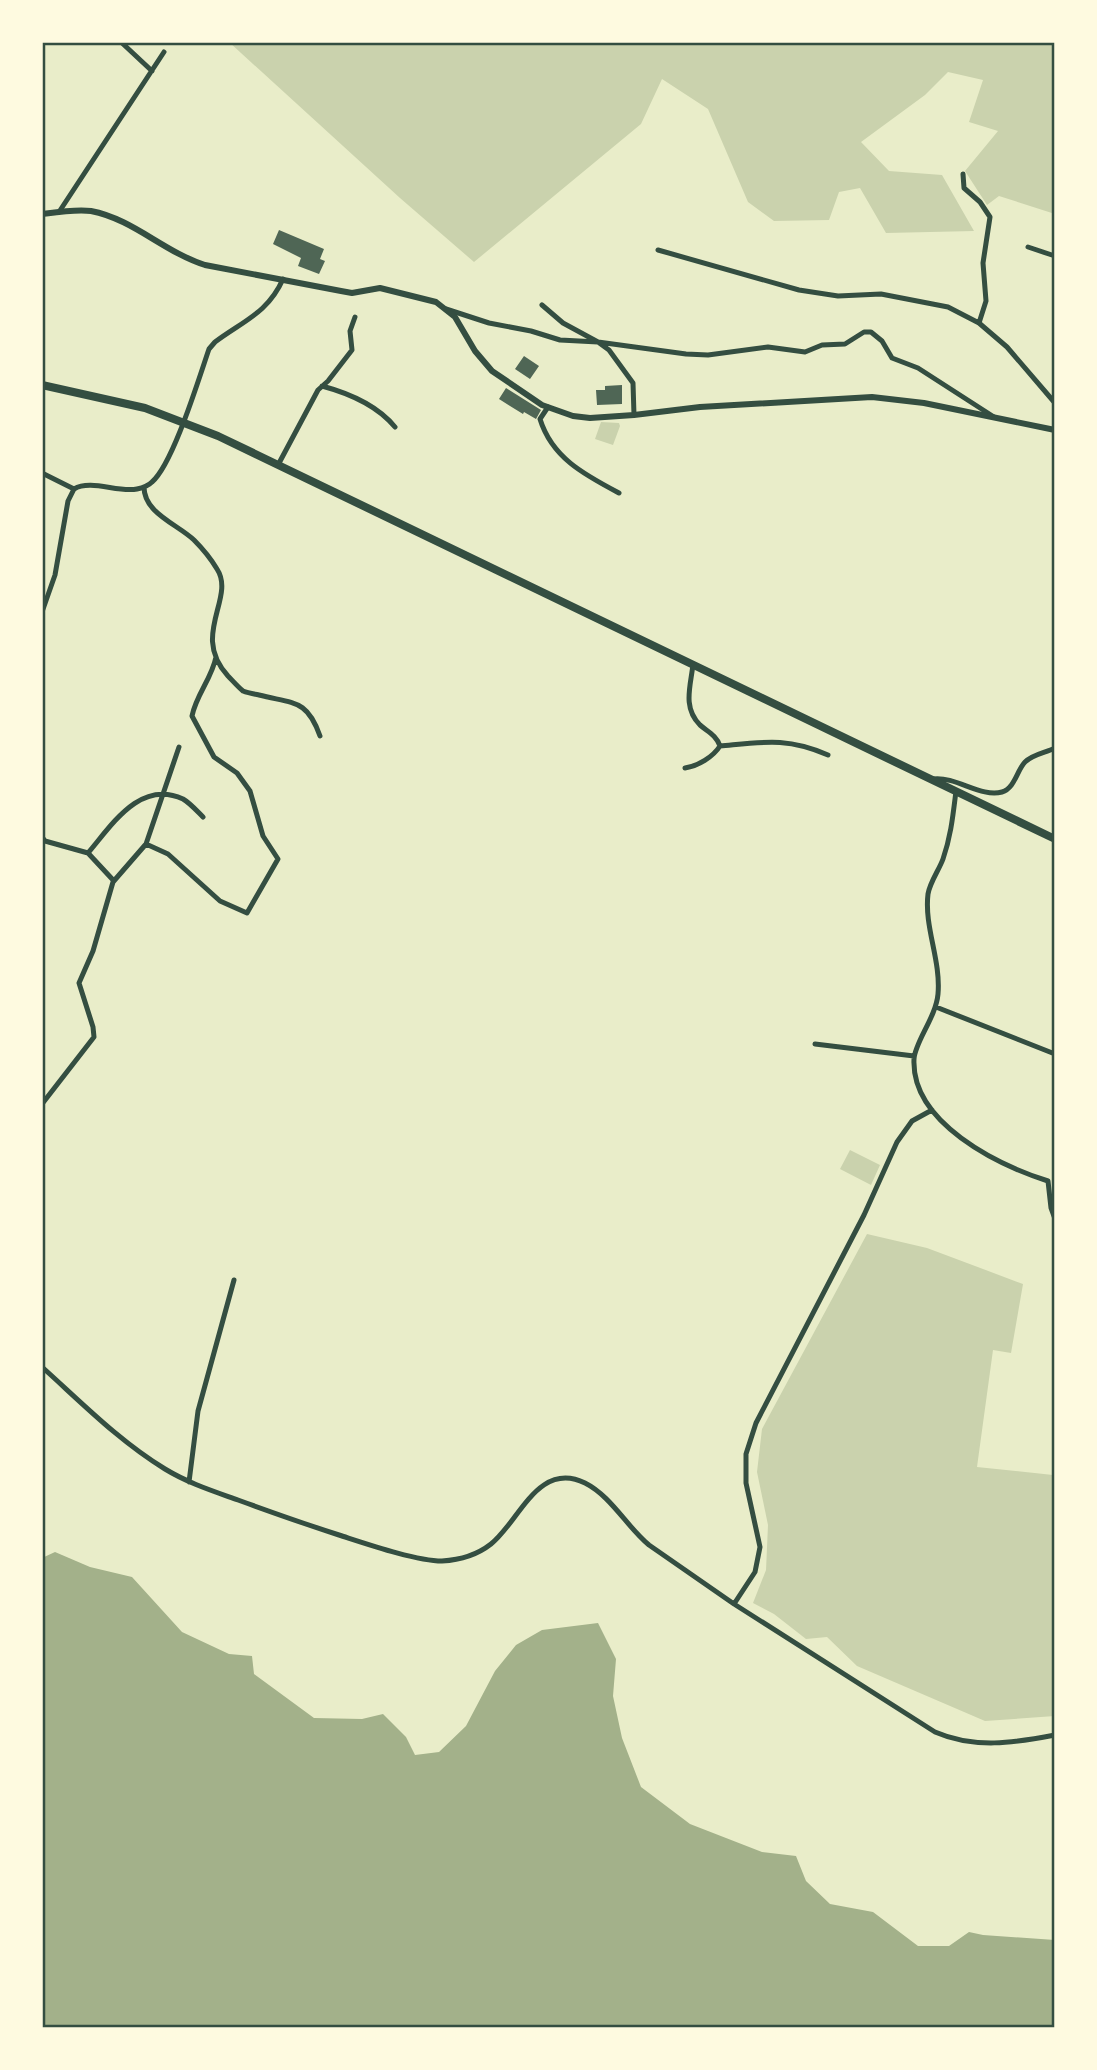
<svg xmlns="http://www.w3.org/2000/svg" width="1097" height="2070" font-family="'Source Sans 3',sans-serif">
<rect width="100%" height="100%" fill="#e9edc9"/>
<path fill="#cad2ad" d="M229,42h826v172l-56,-18 -12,9 -22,-34 33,-40 -29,-9 14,-42 -35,-8 -23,23 -64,47 28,29 53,4 32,56 -88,2 -26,-45 -21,4 -10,28 -55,1 -26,-19 -40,-93 -46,-30 -21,45 -167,138 -74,-64z
M601,422l18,1 1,3 -7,19 -18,-6z
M850,1150l30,15 -9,20 -31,-16z
M867,1234l60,14 96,36 -12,69 -18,-3 -16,117 76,8 2,-19v260l-70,5 -128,-55 -30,-29 -21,2 -32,-25 -21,-11 13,-33 2,-45 -11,-53 5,-43z"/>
<path fill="#a3b18a" d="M55,1552l35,15 42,10 50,55 47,22 23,2 2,18 60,44 48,1 21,-5 23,23 9,18 24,-3 27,-26 29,-55 21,-26 26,-15 56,-7 18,36 -3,37 9,42 19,49 49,37 72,28 34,4 10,25 24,23 43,8 45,34h31l20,-14 14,3 72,5v88h-1013v-470z"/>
<path fill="#4f6655" d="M279,230l45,19 -4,10 5,2 -6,13 -21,-8 3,-8 -28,-14z
M524,356l15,10 -9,13 -15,-10z
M622,385v19l-25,1 -1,-15h9v-4z
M506,388l35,22 -5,9 -12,-7 -1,2 -24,-15z"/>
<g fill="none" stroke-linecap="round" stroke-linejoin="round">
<path stroke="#344e41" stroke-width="5" d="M121,42l31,29
M963,174l1,14 16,14 10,15 -7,46 3,38 -7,22
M59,212l105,-160
M1028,247l27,9
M658,250l141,40 39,6 43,-2 67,13 31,16 28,24 48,56
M542,305l21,18 35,19 11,8 24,33 1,32
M446,309l43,14 42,8 29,9 38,2 88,12 22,1 60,-8 37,5 17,-7 23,-1 19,-12h7l11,9 10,17 26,10 76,49
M322,386c26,7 55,19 73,41
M548,407l-8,12c12,39 45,56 79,74
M278,465l40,-75 10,-9 24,-31 -2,-19 5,-14
M42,473l32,16
M144,487c0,26 33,37 50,53 8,8 17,19 23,29 19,29 -27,66 11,107 4,4 10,11 15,15 5,2 11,3 16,4 35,9 48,4 61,41
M42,612l13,-37 13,-74 6,-12c17,-10 44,4 63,0 5,-1 11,-3 15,-7 21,-18 47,-104 57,-133l6,-7c28,-21 53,-29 68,-63
M720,746c43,-4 67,-9 108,9
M685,768c13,-2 28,-11 35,-22 -4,-11 -12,-14 -20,-21 -18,-18 -9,-40 -7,-61
M933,779c23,-3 48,19 69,13 13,-4 15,-22 23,-30 8,-8 20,-9 30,-14
M956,791c-3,24 -5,45 -13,68 -4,11 -13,23 -15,35 -4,33 13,66 10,100 -2,23 -23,48 -24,65 -3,64 84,106 134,122l3,27 4,11
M42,837l3,4 43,12 26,28
M146,844l33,-97
M88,853c24,-28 52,-74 95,-54 7,4 14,12 20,18
M936,1007l119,47
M815,1044l99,12
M42,1104l52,-67 -1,-10 -14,-44 14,-32 20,-69 33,-38 22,10 52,47 27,12 31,-54 -15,-23 -13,-45 -13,-18 -23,-16 -22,-41c4,-21 20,-38 24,-59
M42,1367c39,35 77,74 123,102 23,14 48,22 73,31 33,12 67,24 101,35 25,8 77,26 103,26 18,-1 35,-6 49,-17 28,-22 47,-84 94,-61 26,13 42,44 64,62l85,59 201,128c39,17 79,11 120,3
M189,1482l9,-71 36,-131
M734,1604l21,-32 5,-25 -14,-64v-29l10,-31 108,-208 33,-73 15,-21 20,-11"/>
<path stroke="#344e41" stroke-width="6" d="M42,214c15,-2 34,-5 49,-3 42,8 73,41 114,54l136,26 11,2 28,-5 56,14 19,15 20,34 17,20 50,34 31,11 17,2 44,-3 66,-8 172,-10 52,6 131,27"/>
<path stroke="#344e41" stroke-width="8" d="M42,385l103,23 73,28 837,403"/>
</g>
<rect width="1097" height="2070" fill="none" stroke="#fefae0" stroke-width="88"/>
<rect x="44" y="44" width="1009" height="1982" fill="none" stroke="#344e41" stroke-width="2.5"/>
</svg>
